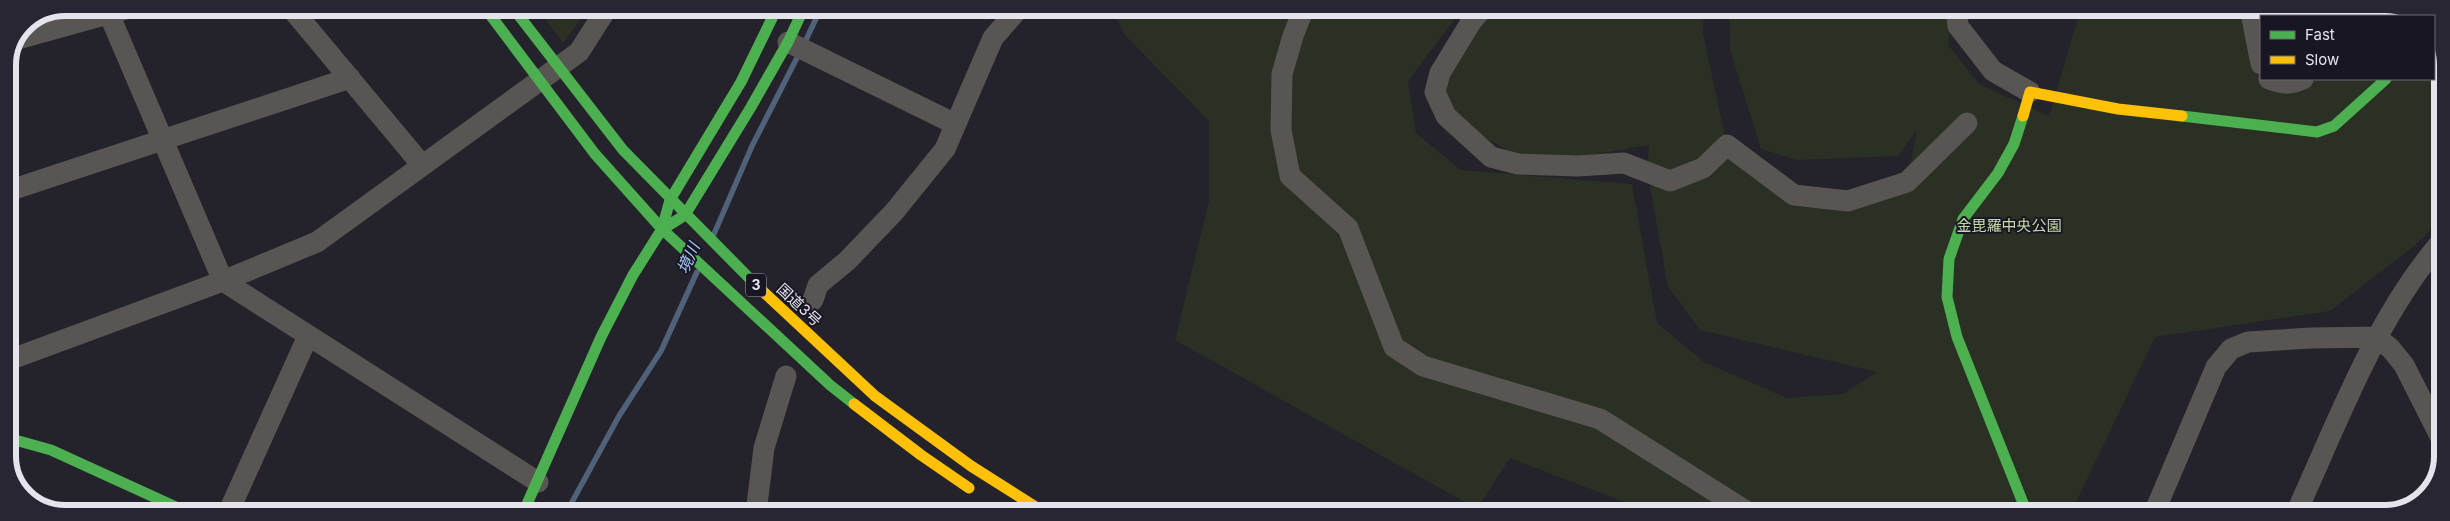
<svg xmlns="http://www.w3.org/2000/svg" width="2450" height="521" font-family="Inter,'Noto Sans JP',sans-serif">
<rect width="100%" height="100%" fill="#24222a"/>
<path fill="#2a3023" d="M537,8h52l-26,35z
M1111,8h352l-55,73 8,52 45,37 171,14 25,139 47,39 83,36 56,-4 34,-22 -177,-42 -32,-43 -21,-117 2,-25 -115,20 -88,-49 -6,-43 49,-65h215l-1,26 24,111 67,50 54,6 59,-19 10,-52 -19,26 -101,4 -36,-11 -31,-99 -1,-42h224l-5,37 31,39 70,32 32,-108 315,1 14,7h-149v63h173v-38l8,17v160l-24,25 -88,68 -175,26 -84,176h-418l-143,-55 -33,51 -302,-169 34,-139v-80l-84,-86z"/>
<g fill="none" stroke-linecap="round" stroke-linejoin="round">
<path stroke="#50627a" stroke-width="5.5" d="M804,44l17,-36
M714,234l38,-88 48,-94
M566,513l53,-97 42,-65 36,-79"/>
<path stroke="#585553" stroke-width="21" d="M291,8l131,157
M1304,8l-11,28 -11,38 -1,56 9,46 58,52 46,119 29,19 177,53 149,94
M1483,8l-12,14 -31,51 -5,19 11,24 45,41 27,7 60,2 46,-3 46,18 33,-13 24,-23 67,50 54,6 59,-19 60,-59
M1956,8l2,18 35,45 37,21
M2250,8l11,56
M109,14l114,267 315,201
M18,39l112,-31
M788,42l167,82
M2269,79c13,5 21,6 34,0
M8,191l342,-113
M813,300l5,-15 29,-24 47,-49 51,-63 48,-111 26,-30
M8,356l1,4 214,-79 94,-39 262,-190 28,-44
M228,513l80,-177
M756,513l8,-65 22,-72
M2154,513l62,-146 15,-18 17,-7 63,-4 66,-1 14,12 13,16 37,73
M2296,513c41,-89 80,-197 146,-272"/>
<path stroke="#4caf50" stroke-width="11" d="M485,8l110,146 67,75 168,156 24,19
M513,8l110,142 133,135
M2023,116l-9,28 -16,29 -35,46 -14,40 -2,38 10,40 70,176
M2182,116l135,16 17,-6 52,-47
M666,227l19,-12 66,-108 37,-65 16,-34
M8,438l43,12 138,63
M523,513l78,-176 32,-62 29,-46 8,-29 71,-118 36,-74"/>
<path stroke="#ffc107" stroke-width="11" d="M2023,116l7,-24 88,17 64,7
M756,285l119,111 96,70 74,47
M854,404l67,51 48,33"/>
</g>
<g text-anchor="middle" stroke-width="4" stroke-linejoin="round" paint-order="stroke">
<rect fill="#191623" stroke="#a8a6b0" stroke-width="1" x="746" y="273.5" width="20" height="23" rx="4"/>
<g font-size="14" font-weight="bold" fill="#e5e3ec">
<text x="756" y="290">3</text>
</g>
<g font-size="15" fill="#c3dba4" stroke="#191623">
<text x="2009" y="231">金毘羅中央公園</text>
</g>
<g font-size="15" fill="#e5e3ec" stroke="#191623">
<text transform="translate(799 305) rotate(43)" y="5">国道3号</text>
</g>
<g font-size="16" font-style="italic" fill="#a5c9f9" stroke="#191623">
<text transform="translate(688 258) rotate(-66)" y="6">境川</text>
</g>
</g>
<path d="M0 0H2450V521H0ZM65 16H2385A49 49 0 0 1 2434 65V456A49 49 0 0 1 2385 505H65A49 49 0 0 1 16 456V65A49 49 0 0 1 65 16Z" fill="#292633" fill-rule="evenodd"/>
<path fill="none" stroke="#e5e3ec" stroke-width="6" d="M65 16H2385A49 49 0 0 1 2434 65V456A49 49 0 0 1 2385 505H65A49 49 0 0 1 16 456V65A49 49 0 0 1 65 16Z"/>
<rect x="2260" y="15" width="175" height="65" fill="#191623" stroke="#6b6873"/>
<rect x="2270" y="31" width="25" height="8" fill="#4caf50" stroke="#6b6873"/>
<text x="2305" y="40" font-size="15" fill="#e5e3ec">Fast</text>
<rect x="2270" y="56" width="25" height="8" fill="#ffc107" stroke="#6b6873"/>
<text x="2305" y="65" font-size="15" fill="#e5e3ec">Slow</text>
</svg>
